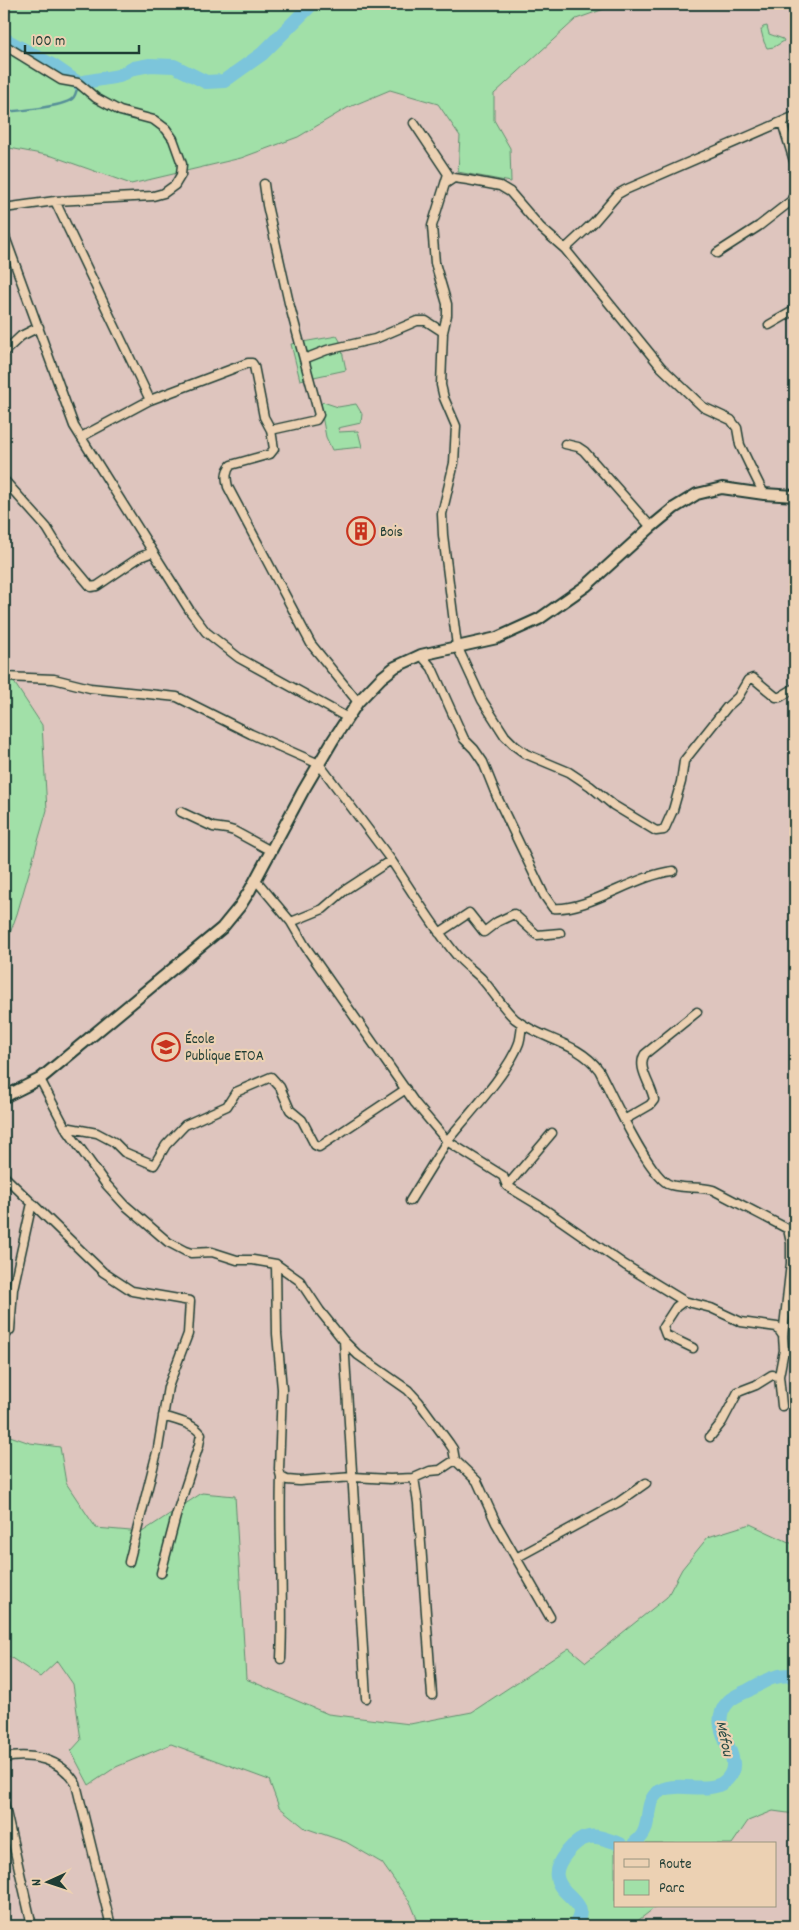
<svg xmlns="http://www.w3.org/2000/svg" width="799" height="1930" font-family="Dekko,sans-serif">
<rect width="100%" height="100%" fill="#dec5be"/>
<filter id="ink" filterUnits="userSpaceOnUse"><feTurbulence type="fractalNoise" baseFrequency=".02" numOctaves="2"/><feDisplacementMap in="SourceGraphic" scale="10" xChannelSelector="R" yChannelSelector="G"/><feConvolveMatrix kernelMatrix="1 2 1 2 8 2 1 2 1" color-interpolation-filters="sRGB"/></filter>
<g filter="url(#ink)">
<path fill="#a1e0a8" stroke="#608e6e" d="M4,4h154l11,5 4,-5h445l-42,15 -82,75v26l16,28 1,34 -53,-10 2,-36 -22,-32 -48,-14 -43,18 -49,29 -57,21 -110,26 -79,-28 -48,-9z
M767,26l2,8 14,5 1,2 -10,6 -7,1 -3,-6 -3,-12 2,-3z
M337,336l3,5 6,29 -46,10 -9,-36z
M323,402l15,5 18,-3 6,10 -1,9 -23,5 1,4 19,-1 4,16 -30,3 -6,-13 -6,-32z
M4,667l38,58 5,85 -30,104 -13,36z
M4,1434l26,9 30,4 6,36 30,45 46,4 60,-39 33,3 11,183 82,35 82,10 62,-12 97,-64 17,14 81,-65 15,-28 26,-32 42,-13 45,21v269l-22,-3 -25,10 -16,23h-117v62h42l-26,20h-211l-9,-22 -29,-41 -36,-21 -41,-14 -26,-21 -10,-27 -98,-36 -55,23 -27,18 -18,-34 10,-11 -8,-56 -16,-23 -17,16 -36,-24z"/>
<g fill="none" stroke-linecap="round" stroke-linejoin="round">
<path stroke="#568f98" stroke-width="2.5" d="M4,112c14,-1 58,-5 68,-13 4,-3 5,-10 6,-15"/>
<path stroke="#7bc5db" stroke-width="14" d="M4,39l51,28 23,16 41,-7 15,-8 16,-3 24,1 32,16 18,-1 38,-27 50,-50
M634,1844c4,-4 8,-7 10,-12 6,-12 2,-30 13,-39 16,-14 50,2 67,-11 29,-23 -23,-53 5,-81 5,-5 14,-8 20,-11 17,-10 26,-16 46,-15
M574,1926c19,-25 -14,-28 -17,-49 -3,-14 18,-38 32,-40 9,-2 22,4 31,7"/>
<defs>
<path id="street" d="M4,45l57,35 17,3 18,15 24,13 34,9 12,9 7,10 9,25 -1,11 -6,10 -11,8 -11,3 -98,5 -51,7
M782,122l13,42
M414,123l34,51 -16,52 3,37 12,41v11l-4,17 -2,53 3,13 12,28 -2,37 -12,51 1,21 14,111 25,54 23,36 10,10 11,8 43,18 21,14 23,19 43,26 8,-1 9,-20 8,-28 3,-21 43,-54 11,-10 10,-17 5,-2 23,19h4l15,-9
M264,184l3,21 22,98 30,112 -3,5 -45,10
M445,184l9,-6 14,2 32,6 10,6 31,36 24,21 96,118 42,40 28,13 6,8 3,17 12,25 12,24
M795,193l-4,8 4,6
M55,201l95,199
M4,234l70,192 116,185 16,21 33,26 109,60
M565,249l29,-27 24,-28 7,-4 170,-74
M717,253l42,-27 32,-25
M769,325l26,-15
M4,352l17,-16 18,-9
M304,359l23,-9 48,-11 42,-18h9l17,11
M81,437l69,-37 98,-37h4l2,3 10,51 7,13 3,19 -4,5 -39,11c-6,7 -5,13 -3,22l83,157 47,58
M565,444l13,3 6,4 67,76
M4,480l43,48 14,23 30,36 6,-1 43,-29 13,-5
M421,655l11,13 32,71 10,10 9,13 14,35 47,98 9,13c35,3 82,-33 120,-37
M4,677l50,2 36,9 87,9 74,37 68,30 72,96
M181,812l32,15 14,2 7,2 37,20
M256,880l35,42 14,24 110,157 32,38 -37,60
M291,922l32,-13 22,-19 46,-30c22,33 42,67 67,97 7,8 16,14 23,21 12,13 21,29 34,41 26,21 62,22 84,51 11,21 51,110 72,115 14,4 28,1 42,5l75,39 3,14v20l-8,73 1,14 -5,26 3,30
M439,933l30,-20 15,19 13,-10 17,-8 23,21 23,-2
M522,1024c-1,6 -1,13 -3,19 -11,30 -51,72 -72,98l56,35 4,10 45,-53
M40,1079l25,48 40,56 20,22 43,37 17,9 6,2 21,-1 25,8h16l23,4 24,17 20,30 24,30 14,14 50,35 11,12 30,41 4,6 2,11 22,21 19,42 54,94
M624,1120l26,-15 4,-5c-2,-15 -18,-32 -9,-46l52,-42
M65,1127l32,6 17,9 10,10 30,13 12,-20 19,-20 42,-19 9,-14 35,-15 9,10 10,23 12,10 13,25 4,2 87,-58
M4,1176l99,96 29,19 58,10 -2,33 -20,53 -10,61 -29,114
M507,1186l33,20 85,59 59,36 27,7 30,14 36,5 6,9
M276,1264l1,70 5,55 -3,80 2,8 6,3 12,1 54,-4 37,2 24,-1 16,-7 10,-1 15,-10
M684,1301l-8,6 -13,20 3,8 27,13
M4,1337l6,-7 3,-41 19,-86
M344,1341l22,357
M784,1350l11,3
M710,1437l12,-15 16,-30 18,-7 16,-10 7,1
M281,1477c-2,61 3,121 0,182
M414,1478l4,25 14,192
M516,1558l103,-56 27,-19
M161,1573l15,-57 23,-71 2,-11c-8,-11 -26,-14 -38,-18
M4,1758c27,-5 57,0 72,26l35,142
M4,1803l28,123"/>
<path id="secondary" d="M4,1097l36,-18 182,-151 18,-22 10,-16 53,-99 30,-51 25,-38 23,-24 14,-11 26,-12 76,-17 42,-19 47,-33 65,-59 23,-19 23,-14 25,-6 42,6 31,2"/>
</defs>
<use href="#street" stroke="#1f3d34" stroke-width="11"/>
<use href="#secondary" stroke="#1f3d34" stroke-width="14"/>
<use href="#street" stroke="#ecd1b3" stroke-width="8"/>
<use href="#secondary" stroke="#ecd1b3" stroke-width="10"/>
</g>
</g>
<defs>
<symbol id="building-ring" viewBox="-11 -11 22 22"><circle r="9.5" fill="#ecd1b3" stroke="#c8321e" stroke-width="1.5"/><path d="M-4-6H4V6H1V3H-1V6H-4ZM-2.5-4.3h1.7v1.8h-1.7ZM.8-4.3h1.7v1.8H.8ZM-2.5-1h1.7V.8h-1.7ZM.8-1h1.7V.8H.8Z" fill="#c8321e"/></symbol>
<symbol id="school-ring" viewBox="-11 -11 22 22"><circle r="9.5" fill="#ecd1b3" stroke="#c8321e" stroke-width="1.5"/><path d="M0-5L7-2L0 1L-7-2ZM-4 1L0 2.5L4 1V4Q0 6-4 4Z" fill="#c8321e"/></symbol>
</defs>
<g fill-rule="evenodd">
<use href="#building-ring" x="345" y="515" width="32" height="32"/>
<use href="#school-ring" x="150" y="1031" width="32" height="32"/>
</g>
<g text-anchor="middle" stroke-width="4.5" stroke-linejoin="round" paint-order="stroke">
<g font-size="15" fill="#1f3d34" stroke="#ecd1b3" text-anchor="start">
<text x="380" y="536">Bois</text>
<text x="185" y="1043">École<tspan x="185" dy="17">Publique ETOA</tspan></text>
</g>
<g font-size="16" font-style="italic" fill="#284b45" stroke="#ecd1b3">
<text transform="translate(726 1738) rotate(78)" y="6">Méfou</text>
</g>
</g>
<rect width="799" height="1930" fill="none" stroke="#ecd1b3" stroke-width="20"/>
<rect x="10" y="10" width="779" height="1910" fill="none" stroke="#1f3d34" stroke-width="2" filter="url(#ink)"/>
<rect x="614" y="1842" width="162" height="65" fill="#ecd1b3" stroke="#9a9680"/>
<rect x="624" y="1859" width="25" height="8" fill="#ecd1b3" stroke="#9a9680"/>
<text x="659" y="1868" font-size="15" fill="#1f3d34">Route</text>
<rect x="624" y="1880" width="25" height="15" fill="#a1e0a8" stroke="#9a9680"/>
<text x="659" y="1892" font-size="15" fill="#1f3d34">Parc</text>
<g transform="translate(48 1882) rotate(267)" stroke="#ecd1b3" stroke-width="4" paint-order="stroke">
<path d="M0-4L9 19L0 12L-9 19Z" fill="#1f3d34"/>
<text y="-8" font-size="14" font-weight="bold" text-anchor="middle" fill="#1f3d34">N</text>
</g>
<path d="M25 45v8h114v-8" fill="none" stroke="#1f3d34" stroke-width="2.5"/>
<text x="32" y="45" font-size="15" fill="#1f3d34" stroke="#ecd1b3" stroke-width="4" paint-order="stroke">100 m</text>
</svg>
